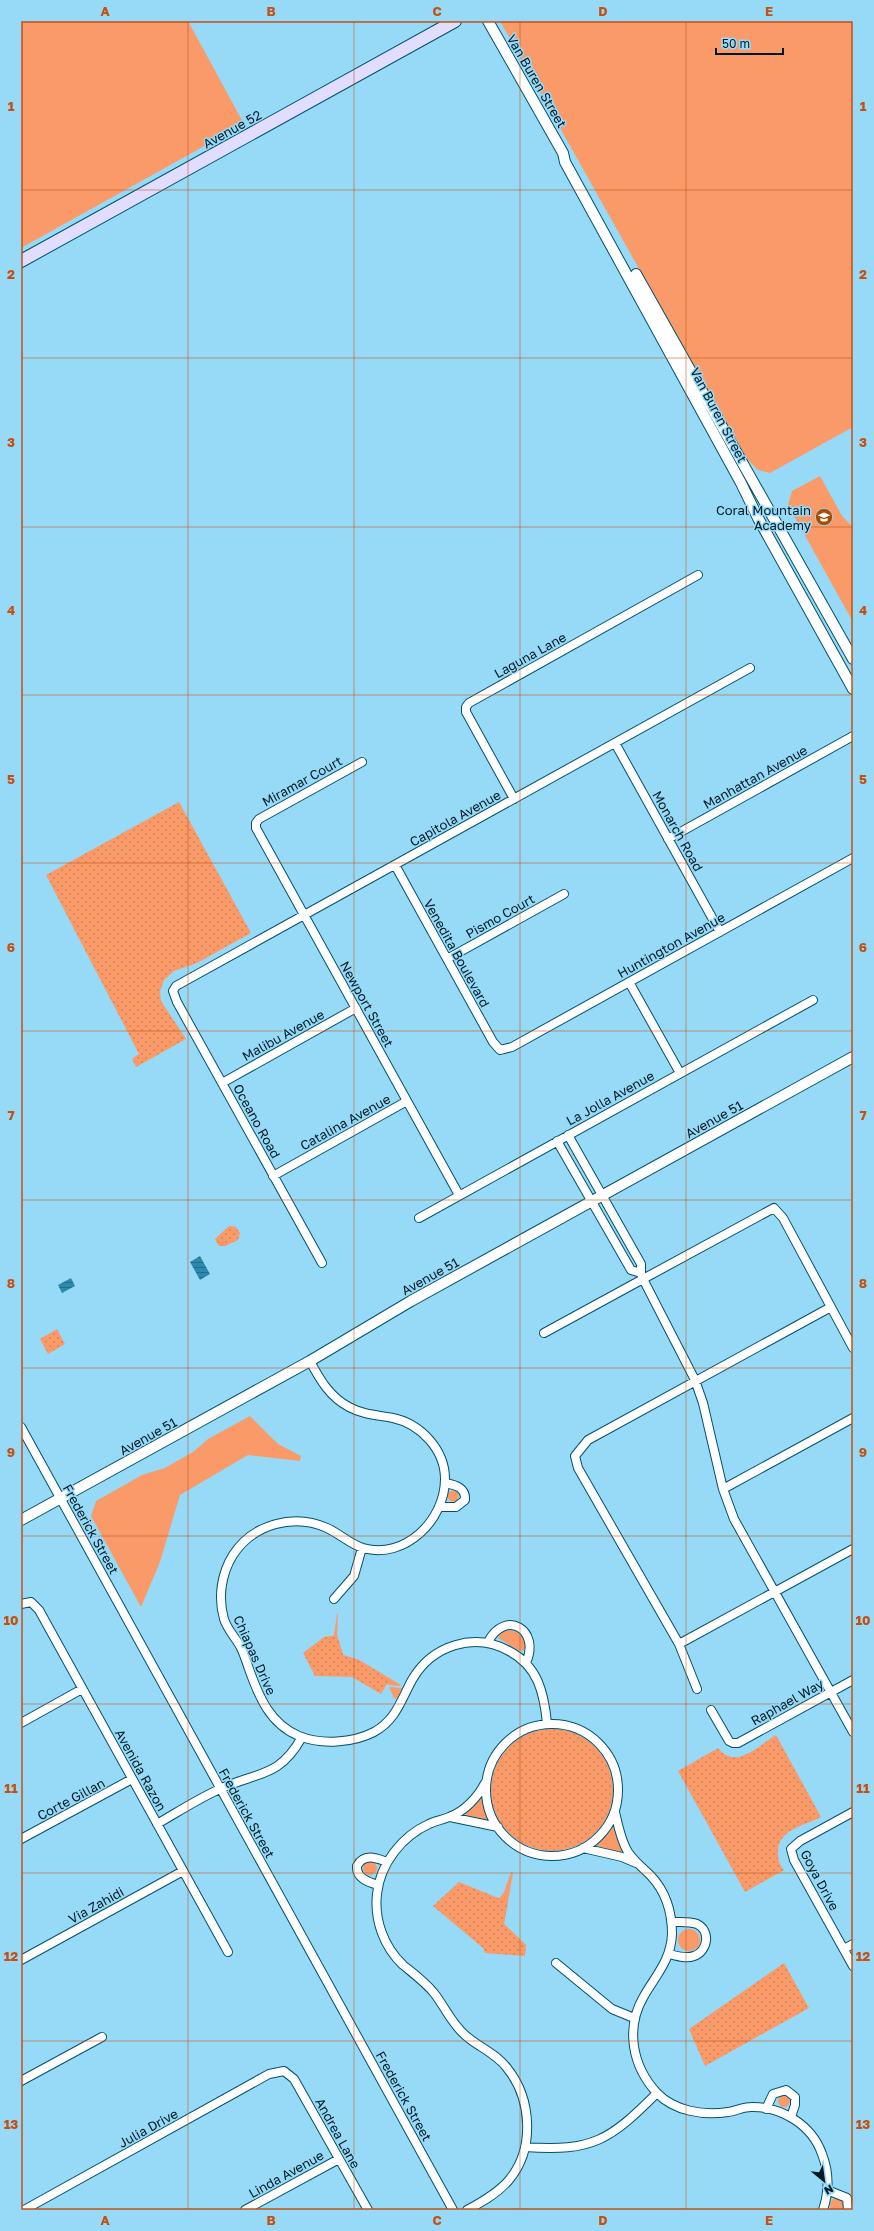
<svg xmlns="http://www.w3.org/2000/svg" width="874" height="2231" font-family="'Golos Text',sans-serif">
<defs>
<pattern id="park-dots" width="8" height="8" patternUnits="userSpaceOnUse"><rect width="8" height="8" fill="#fa9a69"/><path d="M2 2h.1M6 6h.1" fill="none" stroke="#d4845b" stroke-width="1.8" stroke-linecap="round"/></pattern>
<pattern id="water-rules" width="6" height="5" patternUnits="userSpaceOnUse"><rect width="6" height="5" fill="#2c89ab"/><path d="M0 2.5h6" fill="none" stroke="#236f8b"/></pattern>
</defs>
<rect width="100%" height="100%" fill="#97daf7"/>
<path fill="#fa9a69" d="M21,21h167l56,103 -223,124z
M500,21h353v406l-83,46 -12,-3 -14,-14z
M820,476l22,40 9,9 2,97 -65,-117 4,-14z
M250,1416l28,28 23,12 -1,5 -52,-6 -68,40 -20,67 -19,45 -50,-91 5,-15 46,-26 23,-7 28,-16 15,-13z
M447.5 1496a5.5 5.5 0 1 1 11 0a5.5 5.5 0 1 1-11 0Z
M337,1614h1l-1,21 6,20 16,5 42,25 -2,1 -10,-1 -47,-25 -8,-25z
M511,1630c9,3 16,9 13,20l-4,1 -22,-13 4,-6z
M389,1687l13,1 -5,11 -3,-1z
M480,1798l4,2 4,20 -23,-5 1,-4z
M612,1825l12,26 -2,2 -28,-8z
M363 1868a7 7 0 1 1 14 0a7 7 0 1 1-14 0Z
M511,1872l2,1 -9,51 22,21 -37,-33 15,-20z
M678 1940a11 11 0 1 1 22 0a11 11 0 1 1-22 0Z
M778 2101a6 6 0 1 1 12 0a6 6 0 1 1-12 0Z
M830 2205a7 7 0 1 1 14 0a7 7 0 1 1-14 0Z"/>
<path fill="url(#park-dots)" d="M179,802l72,131 -54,30 -23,8 -10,9 -4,11 1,10 25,38 -50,28 -4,-8 7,-5 -93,-179z
M229,1226l7,1 4,6 -2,7 -13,6h-6l-4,-7z
M57,1329l8,15 -17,10 -8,-15z
M337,1635l6,20 16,5 31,19 -9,15 -29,-17 -37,-1 -12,-23 21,-16z
M491 1790a61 61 0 1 1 122 0a61 61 0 1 1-122 0Z
M776,1735l45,82c-16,9 -44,12 -43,36 0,7 1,11 6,17l-39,22 -67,-121 40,-23c18,23 41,-3 58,-13z
M459,1882l49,20 -4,22 22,21 -1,11 -40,-3 -2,-5 -50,-42z
M784,1963l25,45 -104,58 -16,-37z"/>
<path fill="url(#water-rules)" d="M200,1256l10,18 -10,6 -10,-18z
M71,1278l4,8 -13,7 -4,-8z"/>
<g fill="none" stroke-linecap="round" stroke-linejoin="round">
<defs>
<path id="minor" d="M615,743l105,189
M362,762l-103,57 -3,4v5l203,367
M514,799l-48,-87v-5l3,-4 229,-128
M668,839l185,-103
M395,865l98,177 7,8 12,-3 341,-189
M447,959l117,-65
M629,982l51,91
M222,1083l134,-75
M568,1135l73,129v9l2,6 131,-71 9,10 70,130
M557,1141l74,129 10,3
M273,1176l134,-75
M419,1218l394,-218
M322,1263l-145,-261 -4,-11 3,-5 574,-318
M544,1333l99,-54 52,101 8,23 20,86 11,30 119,213
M310,1361c10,19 20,36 39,46 15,8 28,8 44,11 28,6 52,32 52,61 0,41 -40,81 -82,69 -13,-4 -23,-14 -36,-20 -33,-15 -74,-4 -94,27 -12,19 -15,43 -9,64 3,10 11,18 16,27 4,7 6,15 9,23 10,28 21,55 50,67 22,9 54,7 75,-4 22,-12 27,-32 38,-52 20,-35 62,-48 97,-29 29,15 35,42 38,72
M21,1427l432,783
M723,1489l130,-71
M440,1507h16l9,-7c1,-12 -9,-15 -20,-17
M334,1599l20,-23 8,-28
M21,1604l10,-2 8,8 189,342
M488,1642c17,-33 53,-13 38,21
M679,1644l174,-95
M697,1689l-18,-45 -101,-176 -3,-12 13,-16 243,-133
M711,1710l18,31 4,2h5l115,-63
M21,1723l61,-34
M486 1790a66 66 0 1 1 132 0a66 66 0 1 1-132 0Z
M615,1812c3,13 6,29 13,40 7,10 15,16 23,24 15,16 21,37 21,58 -1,26 -16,41 -28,62 -19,32 -12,70 13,97 17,18 47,23 71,19 8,-1 15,-5 23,-5 30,-1 61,18 71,47 7,18 7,38 1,56
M853,1812l-53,29 -9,8 3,11 59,106
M450,1817l48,10
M157,1824c21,-12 42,-26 65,-36 36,-16 58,-11 80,-51
M21,1839l111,-60
M583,1848l39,9 14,6
M378,1885c-10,-3 -22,-7 -21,-19 7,-13 19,-8 30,-4
M844,1949l9,-5
M669,1954c8,2 17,5 25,2 14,-5 17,-25 3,-32 -8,-3 -17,-2 -25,-2
M21,1960l162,-89
M556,1963l56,46 22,9
M21,2081l81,-44
M766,2109l7,-15 13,-4 9,7v8l-4,12
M525,2147c68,5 85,-7 132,-54
M827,2190l20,8 1,12
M24,2210l245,-136 15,-3 10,8 74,131
M245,2210l94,-51
M467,2210c15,-8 31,-17 42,-30 26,-31 23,-81 -2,-112 -11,-15 -29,-21 -42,-33 -14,-12 -20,-28 -31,-42 -9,-11 -20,-19 -31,-28 -19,-18 -29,-45 -26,-71 3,-30 25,-58 52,-70 6,-3 13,-4 20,-7 15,-5 29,-20 36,-34"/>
<path id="tertiary" d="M488,21l75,132 2,9 176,321 17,35 95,171
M636,274l217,385
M21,1520l289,-159 101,-60 442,-244"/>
<path id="secondary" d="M21,261l434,-240"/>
</defs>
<use href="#minor" stroke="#01526b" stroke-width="10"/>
<use href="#tertiary" stroke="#01526b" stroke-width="12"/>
<use href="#secondary" stroke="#01526b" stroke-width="14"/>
<use href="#minor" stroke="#fff" stroke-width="8"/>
<use href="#tertiary" stroke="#fff" stroke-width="10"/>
<use href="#secondary" stroke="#e1ddff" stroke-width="12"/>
</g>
<path fill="none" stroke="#c55010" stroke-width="1" stroke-opacity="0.55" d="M188,21v2189M354,21v2189M520,21v2189M686,21v2189M21,190h832M21,358h832M21,527h832M21,695h832M21,863h832M21,1031h832M21,1200h832M21,1368h832M21,1536h832M21,1704h832M21,1873h832M21,2041h832"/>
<defs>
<symbol id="school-disc" viewBox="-11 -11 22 22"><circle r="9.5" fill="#ab4a03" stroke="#97daf7"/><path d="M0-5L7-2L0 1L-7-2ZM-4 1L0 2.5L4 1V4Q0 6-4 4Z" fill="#fff"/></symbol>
</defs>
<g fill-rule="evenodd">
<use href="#school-disc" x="814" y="507" width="20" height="20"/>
</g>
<g text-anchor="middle" stroke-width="3" stroke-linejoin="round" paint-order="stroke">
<g font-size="13" fill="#001a24" stroke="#97daf7">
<text transform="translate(537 81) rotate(60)" y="5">Van Buren Street</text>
<text transform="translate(232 129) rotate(-29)" y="5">Avenue 52</text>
<text transform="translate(719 415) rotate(62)" y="5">Van Buren Street</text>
<text transform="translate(530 655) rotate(-29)" y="5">Laguna Lane</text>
<text transform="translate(755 777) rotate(-29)" y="5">Manhattan Avenue</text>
<text transform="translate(302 781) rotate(-29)" y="5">Miramar Court</text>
<text transform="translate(455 818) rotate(-29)" y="5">Capitola Avenue</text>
<text transform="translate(678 831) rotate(61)" y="5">Monarch Road</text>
<text transform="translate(500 916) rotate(-29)" y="5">Pismo Court</text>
<text transform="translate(671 945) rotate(-29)" y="5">Huntington Avenue</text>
<text transform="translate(457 953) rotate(61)" y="5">Venedita Boulevard</text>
<text transform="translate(367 1004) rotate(61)" y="5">Newport Street</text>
<text transform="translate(283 1035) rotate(-29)" y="5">Malibu Avenue</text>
<text transform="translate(610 1098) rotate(-29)" y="5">La Jolla Avenue</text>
<text transform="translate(714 1119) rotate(-29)" y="5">Avenue 51</text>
<text transform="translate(257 1121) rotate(61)" y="5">Oceano Road</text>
<text transform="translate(345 1122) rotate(-29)" y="5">Catalina Avenue</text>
<text transform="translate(430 1276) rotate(-29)" y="5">Avenue 51</text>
<text transform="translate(148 1436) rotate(-29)" y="5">Avenue 51</text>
<text transform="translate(91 1529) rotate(61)" y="5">Frederick Street</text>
<text transform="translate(255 1655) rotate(66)" y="5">Chiapas Drive</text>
<text transform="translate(787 1702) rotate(-29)" y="5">Raphael Way</text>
<text transform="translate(141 1770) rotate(61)" y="5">Avenida Razon</text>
<text transform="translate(71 1799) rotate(-28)" y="5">Corte Gillan</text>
<text transform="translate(247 1813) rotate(61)" y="5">Frederick Street</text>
<text transform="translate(820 1880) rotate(62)" y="5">Goya Drive</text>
<text transform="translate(96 1905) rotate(-29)" y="5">Via Zahidi</text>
<text transform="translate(404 2096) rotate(61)" y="5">Frederick Street</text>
<text transform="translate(148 2128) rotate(-29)" y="5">Julia Drive</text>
<text transform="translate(338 2133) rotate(61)" y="5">Andrea Lane</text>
<text transform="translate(286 2174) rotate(-29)" y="5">Linda Avenue</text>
</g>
<g font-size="13" fill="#001a24" stroke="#97daf7" text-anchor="end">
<text x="811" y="515">Coral Mountain<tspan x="811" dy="15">Academy</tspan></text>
</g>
</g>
<rect width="874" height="2231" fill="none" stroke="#97daf7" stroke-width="44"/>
<g transform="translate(824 2181) rotate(151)" stroke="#97daf7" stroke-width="3" paint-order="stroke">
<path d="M0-3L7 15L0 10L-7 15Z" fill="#001a24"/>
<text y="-6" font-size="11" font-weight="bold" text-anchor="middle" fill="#001a24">N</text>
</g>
<path d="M716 48v6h67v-6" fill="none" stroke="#001a24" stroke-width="2"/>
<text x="722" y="48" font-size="12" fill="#001a24" stroke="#97daf7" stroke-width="3" paint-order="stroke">50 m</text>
<rect x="22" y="22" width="830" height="2187" fill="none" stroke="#c55010" stroke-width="1.5"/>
<g font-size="13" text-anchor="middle" font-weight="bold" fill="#c55010">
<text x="105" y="16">A</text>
<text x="271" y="16">B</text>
<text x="437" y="16">C</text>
<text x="603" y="16">D</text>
<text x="769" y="16">E</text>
<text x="11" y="111">1</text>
<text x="863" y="111">1</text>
<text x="11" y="279">2</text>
<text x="863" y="279">2</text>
<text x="11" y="447">3</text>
<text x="863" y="447">3</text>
<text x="11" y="615">4</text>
<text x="863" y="615">4</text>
<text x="11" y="784">5</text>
<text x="863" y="784">5</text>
<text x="11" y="952">6</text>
<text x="863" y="952">6</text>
<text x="11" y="1120">7</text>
<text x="863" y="1120">7</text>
<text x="11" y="1288">8</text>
<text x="863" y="1288">8</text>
<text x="11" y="1457">9</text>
<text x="863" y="1457">9</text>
<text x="11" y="1625">10</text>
<text x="863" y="1625">10</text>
<text x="11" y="1793">11</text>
<text x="863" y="1793">11</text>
<text x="11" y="1961">12</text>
<text x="863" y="1961">12</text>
<text x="11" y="2129">13</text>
<text x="863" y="2129">13</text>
<text x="105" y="2225">A</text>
<text x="271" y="2225">B</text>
<text x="437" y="2225">C</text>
<text x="603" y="2225">D</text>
<text x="769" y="2225">E</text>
</g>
</svg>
